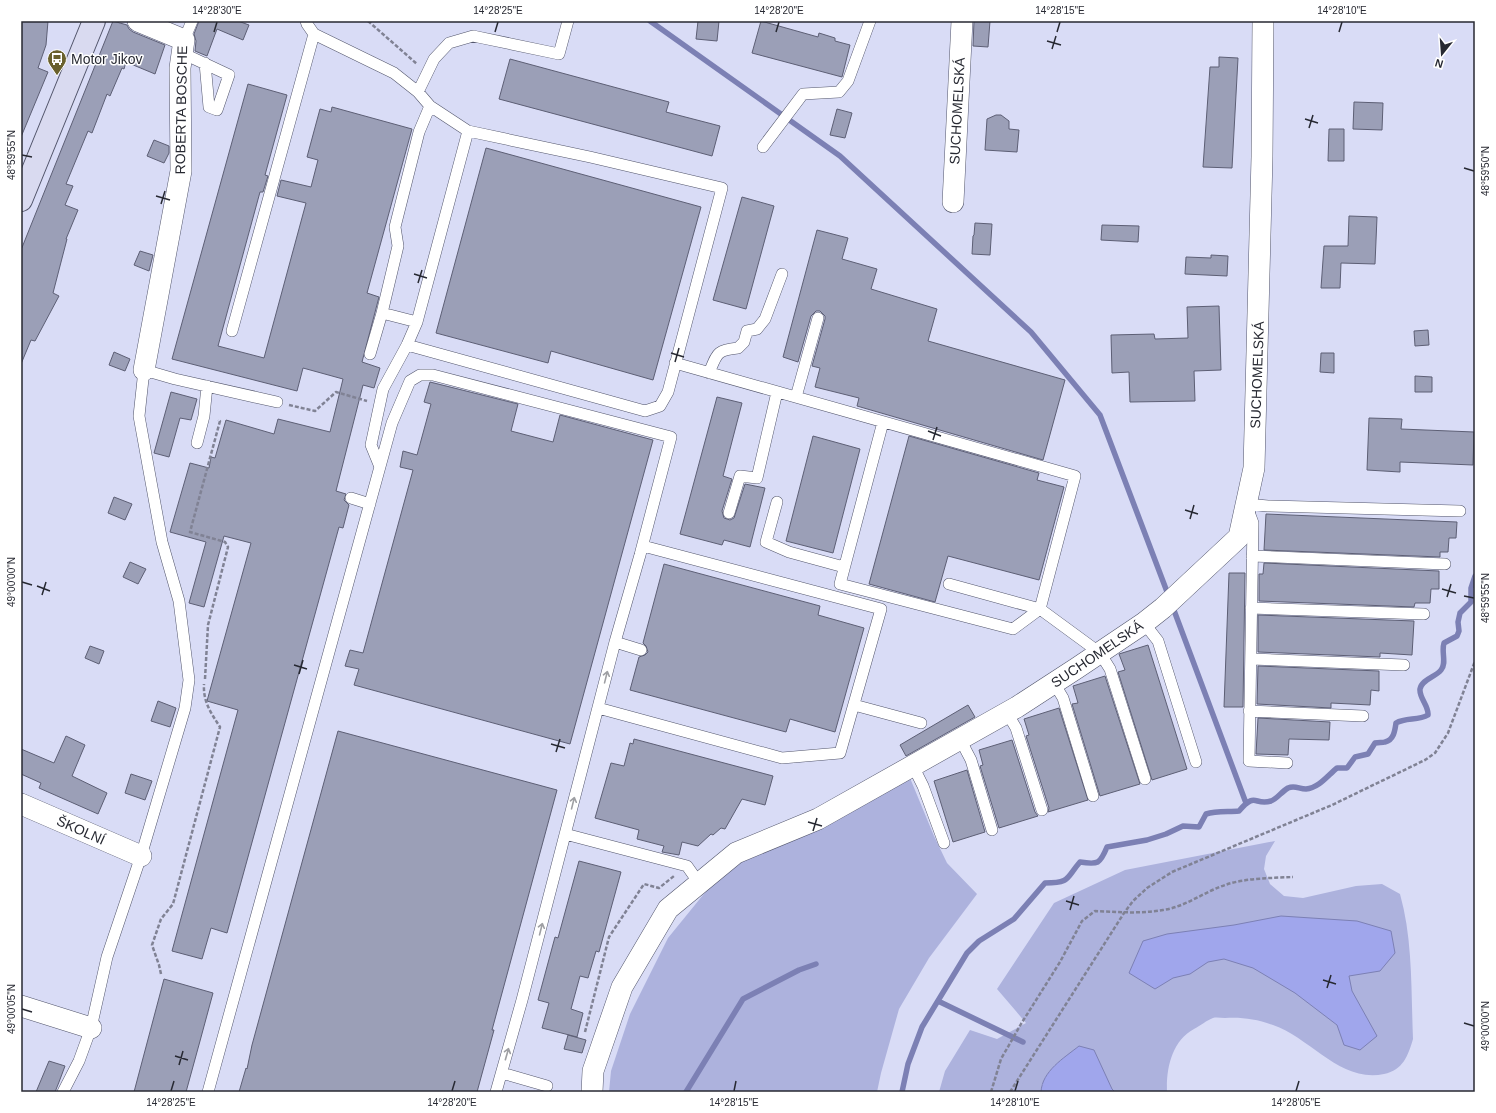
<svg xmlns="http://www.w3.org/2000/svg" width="1496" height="1113" font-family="Arial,sans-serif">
<rect width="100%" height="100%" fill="#d9dcf6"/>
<path fill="#adb2dd" d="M910,778l24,58 13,27 30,31 -48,64 -30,51 -18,64 -4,19h-268l2,-21 19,-57 38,-76 57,-70z
M1275,841l-9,15 -2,13 6,15 14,12 19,2 53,-12 26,-2 18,10c13,46 11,97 13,145 -5,17 -10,31 -29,35 -44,9 -73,-36 -111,-49 -17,-6 -31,-8 -48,-7 -4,0 -9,-1 -12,0 -6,2 -13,8 -19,11 -22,12 -28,39 -27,63h-52l-3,-3 -70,-5 -1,8h-102l6,-21 25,-41 27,9 29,-16 -29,-34 57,-86 71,-33z"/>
<path fill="#a0a6ec" stroke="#7c80b4" d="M1281,916l76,5 34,10 4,22 -15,18 -31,5 3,15 25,45 -17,14 -16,-5 -7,-20 -42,-32 -42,-25 -29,-9 -16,3 -18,12 -17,4 -18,11 -26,-16 14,-32 24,-7 67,-9z
M1079,1046l15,4 18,39 3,3h-74c1,-21 23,-34 38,-46z"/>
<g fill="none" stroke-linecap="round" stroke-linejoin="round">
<path stroke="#7c80b4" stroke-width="5.5" d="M650,21l190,135 191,176 69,83 69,182
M1172,605l74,198
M938,1001l85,41
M686,1092l57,-93 56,-29 17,-6
M902,1092l6,-28 14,-37 45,-74 12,-12 35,-22 31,-36c26,0 21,-5 35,-21 18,3 20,2 27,-15l40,-7 19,-6 17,-8 16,1 7,-13c10,-3 22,-2 33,-3 17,-20 15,-5 32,-10 6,-2 10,-9 17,-13 7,-3 11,1 18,1 13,-1 22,-14 31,-21h10l8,-11 13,-3 7,-11c4,-1 7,0 10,-1 9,-2 10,-12 11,-19 10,-6 22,-2 32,-8 1,-9 -9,-17 -8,-26 2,-10 16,-12 21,-19 6,-7 0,-18 3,-27l13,-7 2,-5 -1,-9 2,-9 11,-11v-14l4,-12"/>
</g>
<path fill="#9b9fb7" stroke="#5d5f75" d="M21,21h27l-2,24 -8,23 10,4 -27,65z
M113,21l14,4 2,4 4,3 32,13 -10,29 -29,-12 -2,7 -2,-1 -12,28 -3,-2 -15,39 -4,-2 -22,53 7,2 -8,19 13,5 -12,29h1l-14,54 6,3 -24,45 -4,-1 -10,24v-114z
M199,21h39l11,4 -6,15 -26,-11 -10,27 -12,-5 1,-10 -2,-7z
M698,21h21l-2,20 -21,-2z
M761,21l57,16 1,-4 16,5v3l15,4 -8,32 -90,-24z
M974,21h16l-2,26 -15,-1z
M1219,57l19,1 -6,110 -29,-1 7,-100h9z
M510,59l159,43 -3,10 54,14 -8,30 -213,-57z
M248,84l39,11 -22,80 3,1 -5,16h-3l-42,154 46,12 42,-155 -29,-7 4,-16 30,7 7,-27 -11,-3 13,-48 11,3 1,-5 80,22 -45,164 12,4 -17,65 18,6 -6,20 -11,-3 -27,106 10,3 -2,6 5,5 -6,23 -4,-1 -112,406 -16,-5 -9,31 -30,-8 66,-241 -31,-9 44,-158 -27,-7 -20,71 -15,-4 17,-61 -36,-10 20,-69 19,5 2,-11 4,1 11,-38 48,14 4,-15 52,13 13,-53 -40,-11 -6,23 -125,-32z
M1354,102l29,1 -1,27 -29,-1z
M837,109l15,4 -7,25 -15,-3z
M996,115h5l8,6v8l10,1 -2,22 -32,-2 2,-31z
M1329,129h15v32h-16z
M154,140l15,6v7l-5,10 -17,-7z
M486,148l215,59 -48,173 -102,-29 -3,12 -112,-30z
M742,197l32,9 -28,103 -33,-9z
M1349,216l28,1 -2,47 -34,-1 -1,25h-19l3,-42h24z
M975,223l17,1 -2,31 -18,-1 1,-18 1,-1z
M1102,225l37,1 -1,16 -37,-2z
M817,230l31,8 -6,21 35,10 -6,20 66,20 -9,32 137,39 -22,80 -186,-54 2,-8 -44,-11 5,-19 -8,-2 13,-47v-3l-5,-5h-4l-5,5 -13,46 -15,-5z
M140,251l13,4 -4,16 -15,-6z
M1211,255l17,1 -1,20 -42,-2 1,-17 25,1z
M1219,306l2,64 -27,1 1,30 -65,1 -1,-30 -17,1 -1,-38 43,-1 1,5 33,-1 -1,-31z
M1428,330l1,15 -14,1 -1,-15z
M114,352l16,7 -5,12 -16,-6z
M1321,353h13v20l-14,-1z
M1415,376l17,1v15h-17z
M430,382l88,22 -7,27 42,11 7,-27 93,25 -83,304 -216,-59 5,-16 -14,-3 5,-16 13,3 50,-183 -13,-3 3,-16 14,4 14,-51 -7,-2z
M171,392l26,7 -6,21 -11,-2 -11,39 -15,-4z
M717,397l25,6 -19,73 9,3 -10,32 2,7 6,2 4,-2 11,-34 20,4 -15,59 -26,-7 -2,5 -42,-11z
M1369,418l33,1 -1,10 73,3 -1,33 -73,-3v10l-33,-2z
M813,436l47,13 -27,104 -47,-12z
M909,436l130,37 -2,7 27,7 -25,93 -91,-24 -13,46 -66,-18z
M114,497l18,7 -7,16 -17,-7z
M1266,514l191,8 -1,16h-7l-1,14h-8v5l-176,-7z
M130,562l16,7 -8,15 -15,-7z
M1264,563l175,8v18h-8l-1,14h-15l-1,4 -155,-6v-27h4z
M664,564l156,42 -2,9 46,13 -29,104 -45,-13 -4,13 -156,-42 9,-33 6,-2 3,-3 -2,-6 -3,-3z
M1229,573h16l-2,134h-19z
M1258,615l156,6 -2,34 -32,-2v4l-122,-5z
M1148,645l39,124 -35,11 -34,-108 7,-2 -6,-16z
M90,646l14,5 -5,13 -14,-6z
M1258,666l121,5v20l-8,-1 -1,15 -39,-2v5l-74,-4z
M1105,676l35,108 -40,12 -28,-92 6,-1 -5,-17z
M158,701l18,7 -6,19 -19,-6z
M968,705l7,12 -69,39 -6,-11z
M1059,708l29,92 -40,12 1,-4 -23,-72 3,-1 -5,-16z
M1258,718l72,4 -1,18 -40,-1 -1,16 -32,-1z
M338,731l219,59 -65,240h2l-17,62h-238l7,-24 1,1 5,-24z
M66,736l19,9 -13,31 35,17 -9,21 -59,-26 2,-5 -20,-9v-25l33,14z
M634,739l139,37 -8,29 -23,-6 -17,30 -4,-1 -8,7 -2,-1 -13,12 -16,-4 -3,13 -17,-3 2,-6 -27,-7 2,-9 -44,-12 16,-55 13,3 6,-23 3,1z
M1012,740l23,72 3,4 -39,12 -19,-62 3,-1 -4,-15z
M967,770l18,62 -32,10 -19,-61z
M131,774l21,7 -7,19 -20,-7z
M579,861l42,11 -22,80 -3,-1 -8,27 -8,-2 -9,33 12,4 -6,24 -35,-9 7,-25 -11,-3 17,-63 3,1z
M164,979l49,14 -13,48 -14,51h-52z
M568,1035l18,5 -4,13 -18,-4z
M49,1061l16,5 -6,16 -4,10h-19z"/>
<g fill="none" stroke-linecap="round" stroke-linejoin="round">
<defs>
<path id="lane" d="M306,21l1,3 7,10 80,39 24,19 12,14 -11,26 -24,95 3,19 -16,67 35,9
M184,40l8,-19
M182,53l47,22 -12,35 -8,-3 -4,-44
M418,92l16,-33 15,-16 24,-7 86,18 9,-33
M763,147l40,-53 36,-2 9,-11 22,-60
M232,331l82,-297
M407,345l238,66 15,-5 8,-14 54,-204 -132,-31 -122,-26 -38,-25
M370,354l12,-41
M675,363l400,113 -35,133 -91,-25
M709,373c8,-19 7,-23 29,-25l6,-6 3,-11 10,-2 8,-10 17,-45
M796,397l22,-79
M883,422l-43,162 173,45 27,-20 60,44 10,16 35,110
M197,443l7,-27 3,-30
M380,467l-9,-22 12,-56 24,-44 10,-23 51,-191
M351,498l19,6
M777,502l-11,40 23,10 55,15
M729,513l11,-37 17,2 20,-86
M1252,556l193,8
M1251,608l173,6
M1144,623l14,18 38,121
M615,642l26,8
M1251,659l153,6
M1054,683l9,15 30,98
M854,705l67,18
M598,708l184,50 58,-5 41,-144 -238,-63
M1249,711l114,5
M1007,713l9,15 26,82
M960,739l11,21 21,70
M1287,763l-38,-2 4,-238 -7,-19 22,2 192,5
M913,766l10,20 21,57
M565,834l122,32 12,17
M502,1073l45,13
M63,1092l16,-31 12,-33 16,-71 34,-101 44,-148 4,-28 -10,-79 -17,-59 -23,-126 5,-46 31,9 102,23
M208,1092l184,-669 18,-42 10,-6h13l238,62 -31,118 -25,87 -93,358 -26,92"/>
<path id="street" d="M138,21l46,19 -4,28 1,103 -37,199
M953,202l9,-181
M21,804l120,52
M21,1006l70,22
M592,1092l1,-21 29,-84 46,-78 68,-56 82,-34 199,-112 60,-39 67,-45 19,-15 76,-71 15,-69 8,-311 1,-136"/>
<path id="secondary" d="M21,200l73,-179"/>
</defs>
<use href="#lane" stroke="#53566c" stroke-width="12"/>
<use href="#street" stroke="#53566c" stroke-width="22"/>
<use href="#secondary" stroke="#53566c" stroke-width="24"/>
<path stroke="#808294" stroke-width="2.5" stroke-dasharray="4 2" stroke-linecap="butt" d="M368,21l49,43
M289,405l26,6 21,-19 31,9
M205,679l3,-54 20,-78 -3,-5 -35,-10 30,-111 -2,-1
M161,974l-2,-9 -7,-20 9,-26 12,-15 47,-177c-9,-14 -17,-25 -16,-43
M585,1032l24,-95 35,-53 15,4 15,-12
M991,1092l10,-33 20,-35 39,-62 22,-41 13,-10c23,1 45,3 68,-1 22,-3 41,-18 62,-25 20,-7 47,-7 68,-8
M1010,1092l114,-179 9,-12 14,-13 25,-16 160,-67 93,-45 10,-7 13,-20 27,-72"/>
<use href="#lane" stroke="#fff" stroke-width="11"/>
<use href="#street" stroke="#fff" stroke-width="21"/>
<use href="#secondary" stroke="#d9daf0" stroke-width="22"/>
</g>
<defs><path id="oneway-shaft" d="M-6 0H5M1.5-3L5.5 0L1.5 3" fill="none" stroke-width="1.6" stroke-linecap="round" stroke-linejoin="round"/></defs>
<g stroke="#9e9fa3">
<use href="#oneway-shaft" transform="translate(606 677) rotate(-76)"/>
<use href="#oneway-shaft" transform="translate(573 803) rotate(-76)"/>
<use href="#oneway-shaft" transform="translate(541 929) rotate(-76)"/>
<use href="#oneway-shaft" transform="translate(507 1054) rotate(-74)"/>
</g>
<path fill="none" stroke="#272932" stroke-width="1.5" d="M214,32l3,-10M495,32l3,-10M776,32l3,-10M1057,32l3,-10M1339,32l3,-10M1047,41l14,4M1052,49l4,-13M1305,119l13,4M1309,128l4,-13M22,155l10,2M1464,168l10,3M156,196l14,4M161,204l4,-13M414,274l13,4M418,283l4,-13M671,353l13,4M675,362l4,-14M928,431l13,5M933,440l4,-13M1185,510l13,4M1190,519l4,-14M22,582l10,3M37,586l13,5M1442,589l14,4M42,595l4,-13M1464,596l10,2M1447,597l4,-13M294,665l13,4M299,674l4,-14M551,744l14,4M556,752l4,-13M808,822l14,4M813,831l4,-13M1066,901l13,4M1070,910l4,-14M1323,980l13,4M1327,988l4,-13M22,1009l10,3M1464,1023l10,3M175,1056l13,4M179,1065l4,-14M171,1091l3,-10M452,1091l3,-10M734,1091l2,-10M1015,1091l3,-10M1296,1091l3,-10"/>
<defs>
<symbol id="bus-pin" viewBox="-11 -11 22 30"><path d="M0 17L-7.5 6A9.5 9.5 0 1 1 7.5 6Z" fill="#69602d" stroke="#fff"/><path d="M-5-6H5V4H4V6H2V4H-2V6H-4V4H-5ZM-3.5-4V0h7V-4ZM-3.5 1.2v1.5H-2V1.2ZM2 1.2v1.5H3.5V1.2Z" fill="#fff"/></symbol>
</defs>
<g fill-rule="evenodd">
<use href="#bus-pin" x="46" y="48" width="22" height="30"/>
</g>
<g text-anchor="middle" stroke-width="3" stroke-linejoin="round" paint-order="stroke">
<g font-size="14" fill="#272932" stroke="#fff" text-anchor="start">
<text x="71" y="64">Motor Jikov</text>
</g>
<g font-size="14" fill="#272932" stroke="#fff">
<text transform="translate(181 110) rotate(-89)" y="5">ROBERTA BOSCHE</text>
<text transform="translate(957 111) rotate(-87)" y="5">SUCHOMELSKÁ</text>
<text transform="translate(1257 375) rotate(-88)" y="5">SUCHOMELSKÁ</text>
<text transform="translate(1097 654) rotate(-34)" y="5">SUCHOMELSKÁ</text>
<text transform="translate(81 830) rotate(24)" y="5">ŠKOLNÍ</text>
</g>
</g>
<rect width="1496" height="1113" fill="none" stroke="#ffffff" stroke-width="44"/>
<g transform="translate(1442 54) rotate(197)" stroke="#ffffff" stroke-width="3" paint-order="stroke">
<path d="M0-3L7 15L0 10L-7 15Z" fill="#272932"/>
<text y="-6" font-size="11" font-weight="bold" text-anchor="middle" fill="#272932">N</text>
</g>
<rect x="22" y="22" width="1452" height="1069" fill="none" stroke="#272932" stroke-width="1.5"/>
<g font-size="10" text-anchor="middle" fill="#272932">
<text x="217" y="14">14°28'30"E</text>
<text x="498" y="14">14°28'25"E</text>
<text x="779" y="14">14°28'20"E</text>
<text x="1060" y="14">14°28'15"E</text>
<text x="1342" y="14">14°28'10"E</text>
<text transform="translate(11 155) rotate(-90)" y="4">48°59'55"N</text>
<text transform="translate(1485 171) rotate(-90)" y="4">48°59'50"N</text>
<text transform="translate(11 582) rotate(-90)" y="4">49°00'00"N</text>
<text transform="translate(1485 598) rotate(-90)" y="4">48°59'55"N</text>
<text transform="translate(11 1009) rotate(-90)" y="4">49°00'05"N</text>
<text transform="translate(1485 1026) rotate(-90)" y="4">49°00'00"N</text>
<text x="171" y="1106">14°28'25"E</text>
<text x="452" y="1106">14°28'20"E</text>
<text x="734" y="1106">14°28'15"E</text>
<text x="1015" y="1106">14°28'10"E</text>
<text x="1296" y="1106">14°28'05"E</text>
</g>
</svg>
